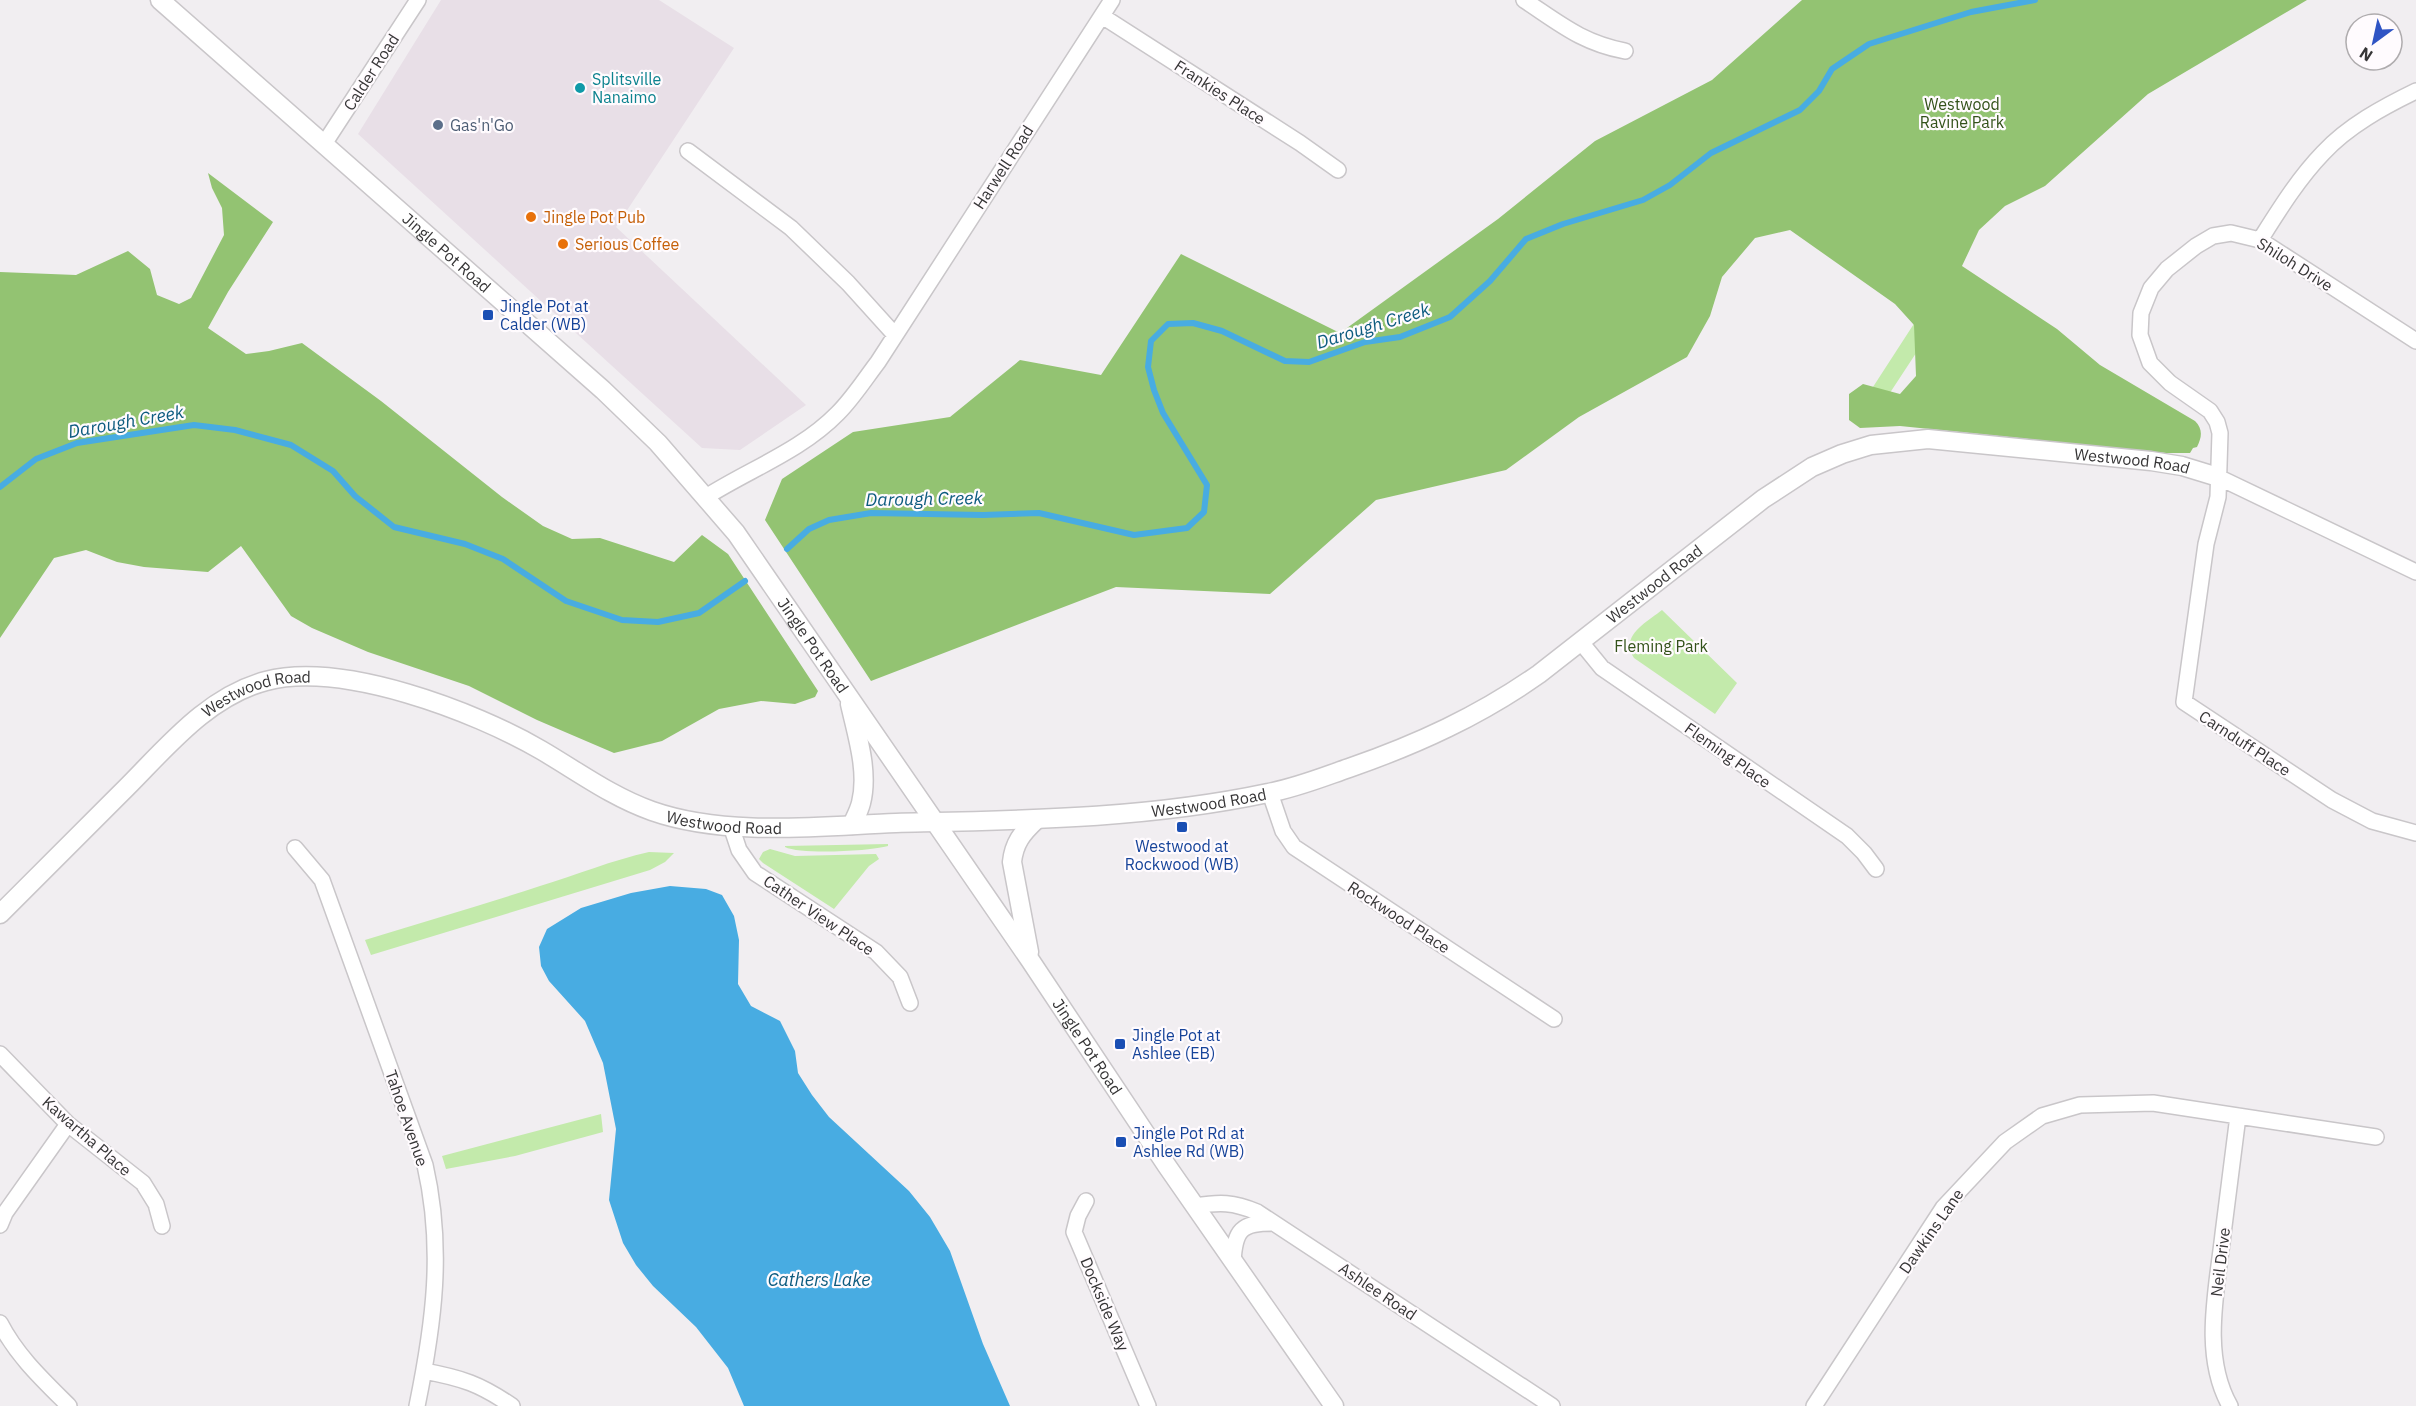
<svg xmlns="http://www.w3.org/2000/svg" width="2416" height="1406" font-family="'IBM Plex Sans',sans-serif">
<rect width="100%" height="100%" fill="#f1eef1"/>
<path fill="#e8dfe7" d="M441,0h218l75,48 -118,179 190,178 -66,45 -38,-2 -344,-314z"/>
<path fill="#c3eaab" d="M1930,299l15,10 -65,99 -20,-1z
M1662,610l75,73 -22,31 -81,-56c-15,-22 13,-36 28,-48z
M888,844v2c-17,5 -87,9 -103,1v-1z
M770,849l25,7 81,-2 3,5 -10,7 -35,43 -71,-46 -4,-4 4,-7z
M649,852l25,1 -9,9 -15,8 -279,85 -6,-15c58,-18 117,-35 175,-54 36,-11 73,-26 109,-34z
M601,1114l2,18 -88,24 -69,13 -4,-13z"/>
<path fill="#93c372" d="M1802,0h505l-159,94 -103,92 -40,20 -26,24 -17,36 95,63 43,36 95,56c8,8 7,16 2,26l-4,1 -3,5h-24l-266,-27 -40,2 -11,-8v-26l14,-10 37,10 16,-18 -2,-51 -19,-21 -105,-74 -35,8 -33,39 -12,39 -23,41 -108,60 -73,53 -130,30 -106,94 -154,-7 -245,94 -106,-161 17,-41 71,-47 97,-15 70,-57 81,15 80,-121 159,79 158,-114 97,-78 117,-61z
M208,173l65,49 -45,70 -20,36 38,26 23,-3 33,-8 79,58 121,96 41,29 29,13 28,-1 74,24 28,-27 26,19 90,137 -3,6 -20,7 -34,-3 -42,8 -57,32 -48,12 -77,-33 -68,-34 -101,-34 -56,-24 -21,-12 -50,-70 -33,26 -64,-5 -27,-5 -31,-12 -32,8 -54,80v-366l76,3 52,-24 22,18 7,26 22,9 12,-6 33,-63 -2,-27 -10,-20z"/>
<path fill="#48ace2" d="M670,886l36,3 16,6 12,21 5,24 -1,44 13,22 29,15 15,30 3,22 14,22 17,22 80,74 21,26 20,34 33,93 27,62h-266l-16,-38 -32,-41 -43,-41 -17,-21 -13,-22 -14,-43 7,-71 -13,-66 -18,-42 -36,-40 -8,-15 -2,-19 8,-18 34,-21 50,-15z"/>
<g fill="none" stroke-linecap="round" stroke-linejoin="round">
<path stroke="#48ace2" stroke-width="6" d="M0,487l36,-28 41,-16 117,-18 41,5 56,15 42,26 22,25 39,31 71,17 38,15 63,42 56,19 36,2 41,-9 46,-32
M787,549l22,-20 20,-9 42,-7 112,2 56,-2 95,22 53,-7 17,-16 3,-27 -44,-72 -9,-23 -6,-23 3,-26 17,-17 25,-1 29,8 63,30 24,1 56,-20 35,-5 50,-20 40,-36 36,-42 37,-15 80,-24 27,-15 41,-32 89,-43 19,-19 13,-22 37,-25 102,-32 64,-12"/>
<defs>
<path id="minor" d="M1524,0c35,23 58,43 101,51
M1102,16l198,127 38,27
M324,144l94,-144
M688,151l103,77 57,55 47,52
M2260,240c19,-30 38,-61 63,-87 25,-27 60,-46 93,-62
M2416,341l-156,-101 -29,-7 -18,3 -17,10 -29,23 -16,19 -10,25 -1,22 10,28 20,20 40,28 7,11 3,11 -2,64 -12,47 -22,158 148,98 40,21 44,12
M2218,477l198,95
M706,497c44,-28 95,-46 132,-84 15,-15 27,-34 40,-51l234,-362
M1580,641l22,27 245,168 17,17 12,16
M1270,793l13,38 11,16 260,172
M731,826l8,24 16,23 121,79 24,25 10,26
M295,848l27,32 103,285c19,83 9,158 -8,241
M0,1054l68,70 75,59 13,21 6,22
M1086,1201l-8,15 -4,16 74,174
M1195,1206c25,-4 38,-4 62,6l295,194
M0,1225l5,-12 63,-89
M1233,1261c2,-31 8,-38 39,-38
M0,1323c17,33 43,57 69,83
M424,1371c38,7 56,13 88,35
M1814,1406l129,-198 62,-66 37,-26 38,-11 73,-2 223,34
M2230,1406c-29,-51 -13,-117 -7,-172 5,-39 10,-79 15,-118"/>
<g id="tertiary">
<path id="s1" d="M160,0l443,390 55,53 78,90 294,427 137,206 167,240"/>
<path d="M850,704c7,31 19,68 11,99 -2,8 -6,15 -9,22"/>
<path id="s2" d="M0,914c40,-40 80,-80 120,-120 43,-42 85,-97 146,-113 76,-20 208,30 275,69 36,21 71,47 111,61 74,26 167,15 244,12 125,-3 250,-4 372,-30 28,-5 55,-16 81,-25 69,-24 130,-52 190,-94l224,-175 49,-32 30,-13 29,-9 57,-6 223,22 31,5 36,11"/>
<path d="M1029,952l-17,-90c2,-19 10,-29 24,-42"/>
</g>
</defs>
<use href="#minor" stroke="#c9c6c9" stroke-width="18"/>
<use href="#tertiary" stroke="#c9c6c9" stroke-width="21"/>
<use href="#minor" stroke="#fff" stroke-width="15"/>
<use href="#tertiary" stroke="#fff" stroke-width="18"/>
</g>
<circle fill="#0f9aa8" stroke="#fffbfe" stroke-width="2" cx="580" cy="88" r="6"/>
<circle fill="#5c6f8a" stroke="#fffbfe" stroke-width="2" cx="438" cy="125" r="6"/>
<g fill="#e8710a" stroke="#fffbfe" stroke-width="2">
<circle cx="531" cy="217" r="6"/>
<circle cx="563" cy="244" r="6"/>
</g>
<g fill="#1a4fb4" stroke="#fffbfe" stroke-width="2">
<rect x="482" y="309" width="12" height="12" rx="3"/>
<rect x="1176" y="821" width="12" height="12" rx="3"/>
<rect x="1114" y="1038" width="12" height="12" rx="3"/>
<rect x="1115" y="1136" width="12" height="12" rx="3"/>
</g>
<g text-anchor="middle" stroke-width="4.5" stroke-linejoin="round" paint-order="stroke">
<g font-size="16" fill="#363536" stroke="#fffbfe">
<text transform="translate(371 72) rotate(-57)" y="6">Calder Road</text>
<text transform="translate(1220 92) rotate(33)" y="6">Frankies Place</text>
<text transform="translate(1003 167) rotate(-57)" y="6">Harwell Road</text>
<text dy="6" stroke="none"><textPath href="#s1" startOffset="382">Jingle Pot Road</textPath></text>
<text transform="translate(2295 264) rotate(32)" y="6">Shiloh Drive</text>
<text dy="6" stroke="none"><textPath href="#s2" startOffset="2358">Westwood Road</textPath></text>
<text dy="6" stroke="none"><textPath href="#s2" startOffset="1836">Westwood Road</textPath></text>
<text dy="6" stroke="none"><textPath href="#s1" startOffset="922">Jingle Pot Road</textPath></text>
<text dy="6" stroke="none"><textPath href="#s2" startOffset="344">Westwood Road</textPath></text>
<text transform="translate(2245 743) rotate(33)" y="6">Carnduff Place</text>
<text transform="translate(1728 755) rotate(35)" y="6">Fleming Place</text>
<text dy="6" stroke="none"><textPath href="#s2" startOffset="1332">Westwood Road</textPath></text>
<text dy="6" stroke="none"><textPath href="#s2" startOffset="846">Westwood Road</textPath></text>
<text transform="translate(819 915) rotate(34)" y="6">Cather View Place</text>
<text transform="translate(1399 917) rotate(33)" y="6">Rockwood Place</text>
<text dy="6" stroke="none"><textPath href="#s1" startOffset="1408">Jingle Pot Road</textPath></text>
<text transform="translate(407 1118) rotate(71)" y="6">Tahoe Avenue</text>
<text transform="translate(87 1136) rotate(41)" y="6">Kawartha Place</text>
<text transform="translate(1931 1231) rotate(-55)" y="6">Dawkins Lane</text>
<text transform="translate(2220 1262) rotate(-83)" y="6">Neil Drive</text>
<text transform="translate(1378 1291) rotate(34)" y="6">Ashlee Road</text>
<text transform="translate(1105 1304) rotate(67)" y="6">Dockside Way</text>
</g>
<g font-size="16" fill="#0d838f" stroke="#fffbfe" text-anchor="start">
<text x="592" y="85">Splitsville<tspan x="592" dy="18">Nanaimo</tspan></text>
</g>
<g font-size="16" fill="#33521a" stroke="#fffbfe">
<text x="1962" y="110">Westwood<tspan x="1962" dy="18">Ravine Park</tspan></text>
<text x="1661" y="652">Fleming Park</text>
</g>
<g font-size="16" fill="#4e5e75" stroke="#fffbfe" text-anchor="start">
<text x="450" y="131">Gas'n'Go</text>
</g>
<g font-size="16" fill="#c56008" stroke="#fffbfe" text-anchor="start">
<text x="543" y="223">Jingle Pot Pub</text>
<text x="575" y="250">Serious Coffee</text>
</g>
<g font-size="16" fill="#164399" stroke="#fffbfe" text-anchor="start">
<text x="500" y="312">Jingle Pot at<tspan x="500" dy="18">Calder (WB)</tspan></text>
<text x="1182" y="852" text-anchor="middle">Westwood at<tspan x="1182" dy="18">Rockwood (WB)</tspan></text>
<text x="1132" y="1041">Jingle Pot at<tspan x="1132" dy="18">Ashlee (EB)</tspan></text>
<text x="1133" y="1139">Jingle Pot Rd at<tspan x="1133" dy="18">Ashlee Rd (WB)</tspan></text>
</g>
<g font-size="18" font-style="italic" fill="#0d5b7f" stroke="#fffbfe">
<text transform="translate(1373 326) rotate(-17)" y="6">Darough Creek</text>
<text transform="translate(126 422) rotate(-10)" y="6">Darough Creek</text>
<text transform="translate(924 499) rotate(-1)" y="6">Darough Creek</text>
<text x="819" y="1286">Cathers Lake</text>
</g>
</g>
<g transform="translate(2374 42) rotate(213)"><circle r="28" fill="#fffbfe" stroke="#afacae" stroke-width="1.5"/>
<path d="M0-4.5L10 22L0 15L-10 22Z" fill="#2f54c4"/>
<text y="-9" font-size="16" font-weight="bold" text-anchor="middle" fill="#363536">N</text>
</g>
</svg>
